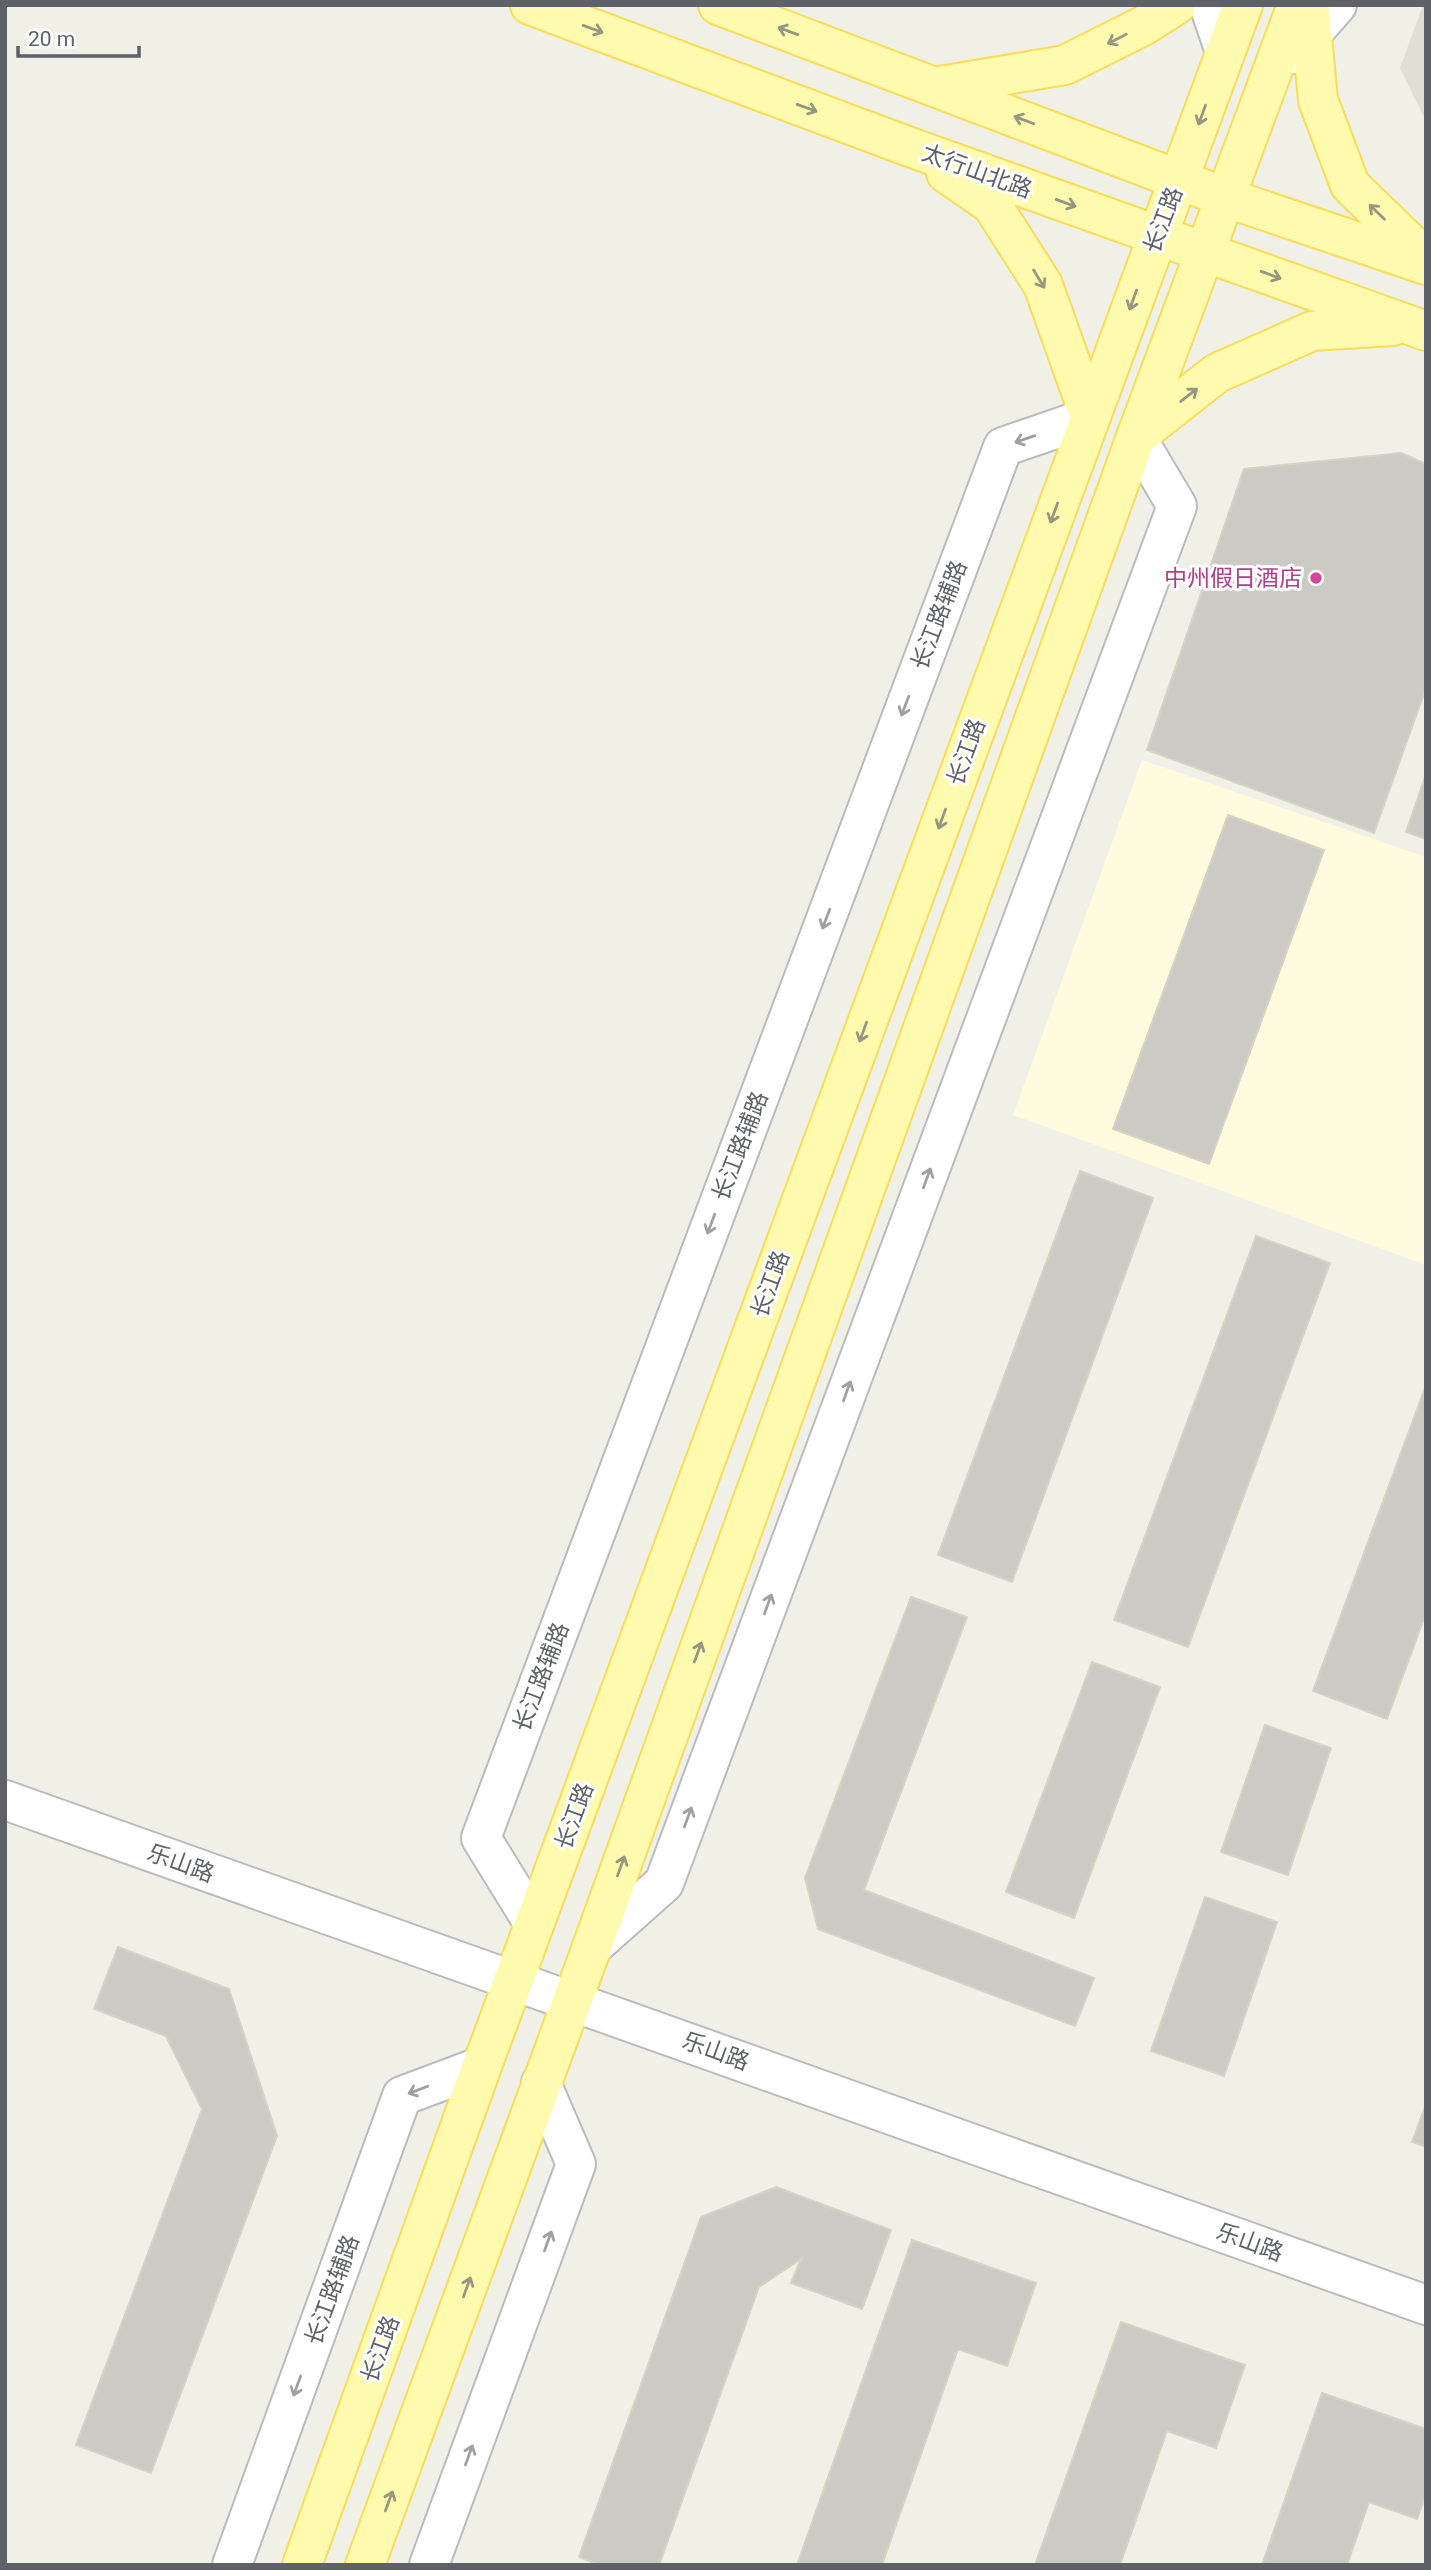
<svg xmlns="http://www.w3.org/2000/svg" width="1431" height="2570" font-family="Roboto,'Noto Sans SC',sans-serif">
<rect width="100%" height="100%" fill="#f1f0e7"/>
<path fill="#fffbde" d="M1142,760l284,97v408l-413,-150z"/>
<path fill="#e1dfd5" d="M1423,5h3v116l-26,-53z"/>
<path fill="#cccac4" stroke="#d6d3c5" stroke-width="2" d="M1401,453l25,11v224l-52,145 -227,-83 97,-281z
M1426,774v65l-20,-7z
M1228,815l96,35 -115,314 -96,-35z
M1080,1171l73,27 -141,384 -74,-27z
M1256,1236l74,27 -142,384 -74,-27z
M1426,1385v228l-39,106 -74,-28z
M911,1597l56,20 -103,273 230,88 -19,48 -257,-97 -13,-51z
M1092,1662l68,25 -86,231 -68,-26z
M1265,1725l66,23 -43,127 -67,-23z
M1205,1897l72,25 -53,154 -73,-25z
M118,1947l111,42 48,147 -126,337 -75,-28 126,-336 -36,-73 -72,-27z
M1426,2104v43l-14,-5z
M776,2187l115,43 -29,79 -71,-26 10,-24 -42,28 -100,278h-60l-20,-8 122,-340z
M912,2240l124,43 -29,83 -49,-17 -76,216h-85z
M1121,2322l124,43 -29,83 -49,-17 -47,134h-85z
M1322,2393l104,36v66l-9,24 -48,-17 -22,63h-85z"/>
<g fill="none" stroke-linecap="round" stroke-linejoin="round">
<defs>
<path id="minor" d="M1209,5l16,47
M1294,54l43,-49
M5,1800l1421,505
M534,1924l-53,-86 522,-1391 87,-30
M592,1947l72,-64 513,-1377 -41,-69
M232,2565l170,-469 80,-30
M429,2565l147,-401 -35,-81"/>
<path id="major" d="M530,5l377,141 519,185
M718,5l509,193 199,67
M1309,5l9,95 32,85 76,74
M940,86l125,-21 78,-39 33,-21
M946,173l46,32 51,80 47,132
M1137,436l80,-63 95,-42 81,-5
M302,2565l180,-499 761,-2061
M365,2565l227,-618 544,-1510 161,-432"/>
</defs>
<use href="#minor" stroke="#b9bbc1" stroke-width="42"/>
<use href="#major" stroke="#f7dd5a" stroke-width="42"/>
<use href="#minor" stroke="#fff" stroke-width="38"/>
<use href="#major" stroke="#fffbae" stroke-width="38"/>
</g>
<defs><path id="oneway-shaft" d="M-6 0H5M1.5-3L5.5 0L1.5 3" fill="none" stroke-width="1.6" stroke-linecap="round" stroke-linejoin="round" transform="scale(1.75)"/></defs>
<g stroke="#969780">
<use href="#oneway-shaft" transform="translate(593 29) rotate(20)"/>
<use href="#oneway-shaft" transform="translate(788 31) rotate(-160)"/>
<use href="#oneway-shaft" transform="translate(1117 39) rotate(153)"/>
<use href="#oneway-shaft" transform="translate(807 108) rotate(20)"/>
<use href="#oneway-shaft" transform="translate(1202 115) rotate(110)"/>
<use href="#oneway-shaft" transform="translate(1024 120) rotate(-159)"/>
<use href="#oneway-shaft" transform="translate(1066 203) rotate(20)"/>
<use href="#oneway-shaft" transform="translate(1377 212) rotate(-136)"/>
<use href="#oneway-shaft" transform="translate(1271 275) rotate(20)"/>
<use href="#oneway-shaft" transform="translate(1039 279) rotate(59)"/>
<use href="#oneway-shaft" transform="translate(1133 300) rotate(110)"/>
<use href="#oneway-shaft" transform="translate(1189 395) rotate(-38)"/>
<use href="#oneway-shaft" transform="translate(1054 513) rotate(110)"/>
<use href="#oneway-shaft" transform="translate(942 819) rotate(110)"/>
<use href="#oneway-shaft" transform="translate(863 1032) rotate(110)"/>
<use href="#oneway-shaft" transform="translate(698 1652) rotate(-70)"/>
<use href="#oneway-shaft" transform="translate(621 1866) rotate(-70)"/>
<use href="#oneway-shaft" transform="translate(467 2287) rotate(-70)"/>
<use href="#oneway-shaft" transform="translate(389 2501) rotate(-70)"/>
</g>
<g stroke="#9ea0a4">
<use href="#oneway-shaft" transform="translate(1025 439) rotate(161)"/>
<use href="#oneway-shaft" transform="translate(905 706) rotate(111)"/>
<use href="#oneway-shaft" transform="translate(826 919) rotate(111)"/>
<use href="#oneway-shaft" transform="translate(927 1178) rotate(-70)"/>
<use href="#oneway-shaft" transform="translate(711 1224) rotate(111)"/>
<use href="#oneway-shaft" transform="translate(847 1391) rotate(-70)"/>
<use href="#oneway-shaft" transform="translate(768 1604) rotate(-70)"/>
<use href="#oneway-shaft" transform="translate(688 1817) rotate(-70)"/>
<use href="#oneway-shaft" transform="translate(418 2090) rotate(159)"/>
<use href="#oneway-shaft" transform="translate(548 2241) rotate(-70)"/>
<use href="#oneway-shaft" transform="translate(297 2386) rotate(110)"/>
<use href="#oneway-shaft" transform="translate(469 2455) rotate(-70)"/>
</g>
<circle fill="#d1479c" stroke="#fff" stroke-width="2.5" cx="1316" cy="578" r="7"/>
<g text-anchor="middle" stroke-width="6" stroke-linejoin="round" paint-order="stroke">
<g font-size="23" fill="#5e6168" stroke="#fff">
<text transform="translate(977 171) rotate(20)" y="8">太行山北路</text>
<text transform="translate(1163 220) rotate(-69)" y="8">长江路</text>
<text transform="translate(939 615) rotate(-69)" y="8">长江路辅路</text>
<text transform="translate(966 752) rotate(-70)" y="8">长江路</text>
<text transform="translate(740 1146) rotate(-69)" y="8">长江路辅路</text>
<text transform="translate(770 1284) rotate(-70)" y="8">长江路</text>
<text transform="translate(541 1677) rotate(-69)" y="8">长江路辅路</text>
<text transform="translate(574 1816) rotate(-70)" y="8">长江路</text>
<text transform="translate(181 1863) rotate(20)" y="8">乐山路</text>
<text transform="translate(716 2051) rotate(20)" y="8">乐山路</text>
<text transform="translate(1250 2242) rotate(20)" y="8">乐山路</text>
<text transform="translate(332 2290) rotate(-70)" y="8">长江路辅路</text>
<text transform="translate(380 2349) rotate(-70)" y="8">长江路</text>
</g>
<g font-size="23" fill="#b23c85" stroke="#fff" text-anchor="end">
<text x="1302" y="586">中州假日酒店</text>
</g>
</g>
<rect width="1431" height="2570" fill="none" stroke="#5e6168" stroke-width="14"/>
<path d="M18 46v10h121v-10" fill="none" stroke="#5e6168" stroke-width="3.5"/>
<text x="28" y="46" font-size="21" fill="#5e6168" stroke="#ffffff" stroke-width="5" paint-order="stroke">20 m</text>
</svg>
